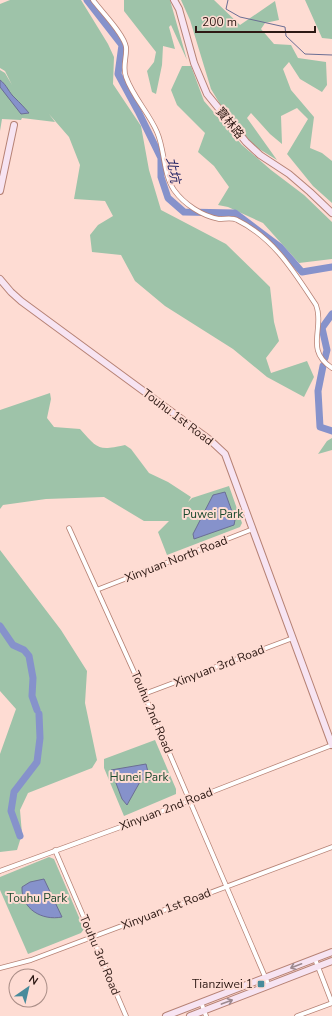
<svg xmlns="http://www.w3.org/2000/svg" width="332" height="1016" font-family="'Nunito Sans','Noto Sans TC',sans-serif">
<rect width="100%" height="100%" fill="#fedcd3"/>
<path fill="#9ec3a9" d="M10,0h71l27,44 6,13 -1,27 28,42 8,44 12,40 65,34 44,43 4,35 5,19 -13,17 5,15 36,-12 7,16 -10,20 -37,-20 -34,-28 -68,-43 -30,-25 -14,-26 -29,-3 -2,-17 8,-10 15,-9 -8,-15 -31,-2 6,-34 -11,-28 -20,-23 6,8 -33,-4 -1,2 -19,-1 -2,12v-61l5,3 7,12 -7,-14 -5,-3v-64z
M124,0h46l17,60 -16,-35 -2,2 6,22 -12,-3 -1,19 -6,29 -4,-2 -5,-21 7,-9 2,-10 -32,-41z
M181,0h33l26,25 35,-24 4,19 -14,3 -4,6 13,15 17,1 7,13 28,4 1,23 -5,7 -22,-13 -11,-17 -6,7 8,21 23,27 -4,31 12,5 10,8v42l-19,-17 -26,-32 21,-35 -11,-11 -16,8 1,28 -12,-10 -19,-21 -4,5 30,42 -24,-15 -30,-36 -12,-20 -21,-69z
M305,0h27v39l-10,-1z
M182,66h9l13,35 38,44 29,25 33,25 28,27v37l-33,4 -36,-40 -35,-16 -10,-2 11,-18 -15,-21 -16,-14 7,-19 -28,-28 -6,-15z
M50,393l1,6 -4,19 7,9 26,2c18,20 18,22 45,16l6,4 18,24 19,9 23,15 -3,5 4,-4 37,-12 13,37 -2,4 -73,28 -9,-23 11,-11h-25l-40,-24 -58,2 -43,6 -3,4v-99z
M332,438v12l-14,4 9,-13z
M0,550l61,80 26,41 -2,32 12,57 -5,8 -64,25 -8,17 2,24 -5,16 -17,2v-98l16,-45 -16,-18z
M155,740l21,49v5l-52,22 -20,-48v-9z
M49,857l5,2 30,70 -3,4 -53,21 -28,-64v-13z"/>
<path fill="#8692cb" stroke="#6b6e94" d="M0,80c7,5 9,13 15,18 5,5 9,9 14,15l-8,1 -21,-27z
M225,492l10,28 -1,5 -40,14 -1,-5 20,-39z
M146,764l4,16h-9l-14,25 -5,-6 -11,-29z
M44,879l18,38c-20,4 -41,-8 -40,-30l8,-5z"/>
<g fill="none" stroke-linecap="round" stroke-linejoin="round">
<path stroke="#6b6e94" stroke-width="1" d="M228,0l-2,9 14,8 45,10 1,9 19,18 27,1"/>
<path stroke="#8692cb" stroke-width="7" d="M87,0l35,45 -4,29 20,37 23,47v19l7,21 16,14 51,1 45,34 22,25 30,-5
M325,358l2,-8 -5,-22 10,-14
M323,366l-5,25 2,36 12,4
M0,626l13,19 11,5 5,6 4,22 -1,18 5,14
M20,836l-9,-25 3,-19 23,-30 3,-24 -1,-24"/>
<defs>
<path id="street" d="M93,0c8,11 31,34 33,47 1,10 -4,20 0,30 7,20 23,36 31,55 8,18 6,42 17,58 10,14 28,26 45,29 6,0 13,-2 18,1 37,18 57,52 79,85 9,23 -12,45 16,63
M69,528l75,166 125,292
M99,589l154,-60
M144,694l149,-56
M55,850l71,166
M0,871l137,-50 195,-76
M315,959l17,44
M0,968l31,-8 301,-113
M201,1002l5,14
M297,1016l35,-13"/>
<path id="secondary" d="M174,0l5,9 15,54 13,31 39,48 14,13 29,19 21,18 22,21
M0,191l14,-66
M0,279l11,13 10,9 189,139 15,14 107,291
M166,1016l166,-64
M190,1016l142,-55"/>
</defs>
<use href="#street" stroke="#b68275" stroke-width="5.5"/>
<use href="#secondary" stroke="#b68275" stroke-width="8"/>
<use href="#street" stroke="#fff" stroke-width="4"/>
<use href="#secondary" stroke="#f7e4f2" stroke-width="6"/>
</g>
<defs><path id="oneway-shaft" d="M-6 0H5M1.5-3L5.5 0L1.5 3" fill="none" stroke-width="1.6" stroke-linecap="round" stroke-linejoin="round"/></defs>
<g stroke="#9c898e">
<use href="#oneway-shaft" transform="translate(296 966) rotate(159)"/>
<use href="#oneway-shaft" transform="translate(227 1002) rotate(-20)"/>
</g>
<rect fill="#488b9b" stroke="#fedcd3" stroke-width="1.5" x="257" y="980" width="8" height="8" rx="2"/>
<g text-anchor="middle" stroke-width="4" stroke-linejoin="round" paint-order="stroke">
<g font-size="12" fill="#2d1914" stroke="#fedcd3">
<text transform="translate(230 123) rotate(51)" y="4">寶林路</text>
<text transform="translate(178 417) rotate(37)" y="4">Touhu 1st Road</text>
<text transform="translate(176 559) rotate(-21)" y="4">Xinyuan North Road</text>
<text transform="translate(219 666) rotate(-21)" y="4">Xinyuan 3rd Road</text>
<text transform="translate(152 712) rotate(67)" y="4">Touhu 2nd Road</text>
<text transform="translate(166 809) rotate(-21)" y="4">Xinyuan 2nd Road</text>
<text transform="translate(166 909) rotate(-21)" y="4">Xinyuan 1st Road</text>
<text transform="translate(100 955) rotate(67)" y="4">Touhu 3rd Road</text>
</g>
<g font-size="12" fill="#1a492d" stroke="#fedcd3">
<text x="213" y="518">Puwei Park</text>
<text x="139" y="781">Hunei Park</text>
<text x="37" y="902">Touhu Park</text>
</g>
<g font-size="12" fill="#2d1914" stroke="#fedcd3" text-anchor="end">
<text x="253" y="988">Tianziwei 1</text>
</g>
<g font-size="13" font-style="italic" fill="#1c1d61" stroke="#fedcd3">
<text transform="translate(174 170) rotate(79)" y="5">北坑</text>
</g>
</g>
<g transform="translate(28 988) rotate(34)"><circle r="19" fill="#fedcd3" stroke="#aa8e87"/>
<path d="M0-3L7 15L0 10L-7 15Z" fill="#488b9b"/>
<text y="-6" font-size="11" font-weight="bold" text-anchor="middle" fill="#2d1914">N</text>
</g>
<path d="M196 26v6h119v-6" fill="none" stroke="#2d1914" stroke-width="2"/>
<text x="202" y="26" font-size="12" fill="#2d1914" stroke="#fedcd3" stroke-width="3" paint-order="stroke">200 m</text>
</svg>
